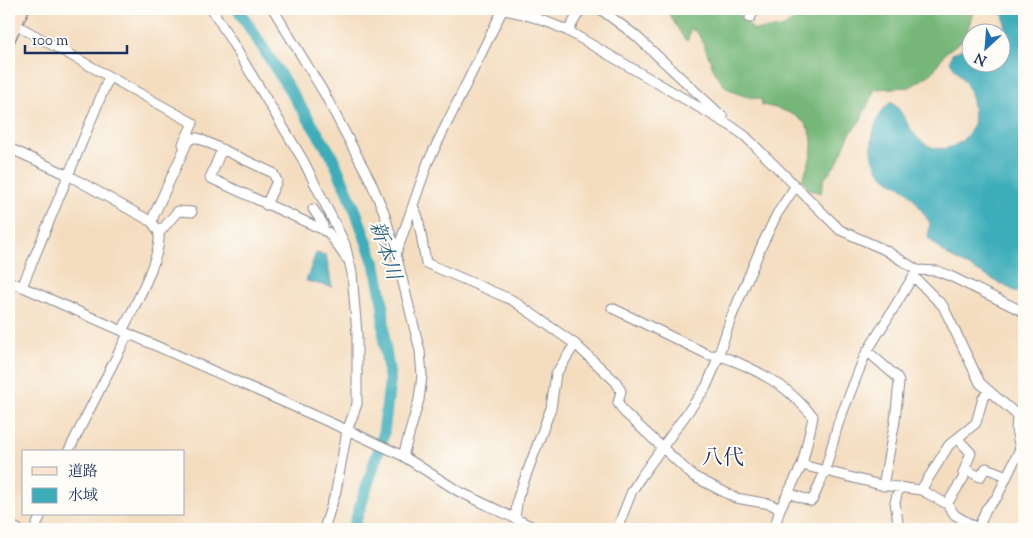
<svg xmlns="http://www.w3.org/2000/svg" width="1033" height="538" font-family="'Sorts Mill Goudy','Noto Serif JP',serif">
<rect width="100%" height="100%" fill="#fdfcf7"/>
<filter id="ink" filterUnits="userSpaceOnUse"><feTurbulence type="fractalNoise" baseFrequency=".02" numOctaves="2"/><feDisplacementMap in="SourceGraphic" scale="10" xChannelSelector="R" yChannelSelector="G"/><feConvolveMatrix kernelMatrix="1 2 1 2 8 2 1 2 1" color-interpolation-filters="sRGB"/></filter>
<filter id="wash" filterUnits="userSpaceOnUse"><feTurbulence type="fractalNoise" baseFrequency=".0096" numOctaves="4" result="noise"/><feDisplacementMap in="SourceGraphic" scale="20" xChannelSelector="R" yChannelSelector="G"/><feGaussianBlur stdDeviation="1.12" result="paint"/><feColorMatrix in="noise" values="0 0 0 0 0 0 0 0 0 0 0 0 0 0 0 0 0 1.4 0 .05"/><feComposite in="paint" operator="in"/></filter>
<g filter="url(#wash)">
<rect width="100%" height="100%" fill="#f4ddbf"/>
<path fill="#76b779" stroke="#48736c" d="M666,9h68l20,21 28,-2 29,-19h163l-9,29 -20,15 -13,20 -22,14 -35,2 -15,32 -11,14 -12,28 -13,16 -3,14 -11,-3 -8,-10c21,-45 10,-66 -40,-75l-1,-6c-52,-6 -43,-32 -64,-67l-7,-3 -2,11h-3z"/>
<path fill="#3dadba" stroke="#2c6e8c" d="M1005,9h19v287l-77,-41 -19,-17 2,-15c-7,-10 -14,-23 -23,-32 -6,-6 -16,-8 -22,-14 -22,-17 -14,-60 6,-75 16,11 16,32 36,43 18,10 40,-2 46,-21 2,-6 0,-20 -2,-27 -2,-15 -14,-23 -21,-36l2,-7 18,-9v17h30l1,-14 7,-9 -5,-26z
M316,253l10,2 6,32 -26,-6z"/>
<g fill="none" stroke-linecap="round" stroke-linejoin="round">
<path stroke="#3dadba" stroke-width="12" d="M238,9l94,147 24,56 20,56 7,37 1,35 6,40 -7,57 -30,92"/>
</g>
</g>
<g filter="url(#ink)">
<g fill="none" stroke-linecap="round" stroke-linejoin="round">
<defs>
<path id="street" d="M212,9l91,151 42,84 7,29 5,61v70l-10,27 -11,60 -12,38
M273,9l51,84 46,87 14,32 12,42 24,97 2,25 -3,24 -16,56
M499,9c24,4 46,11 69,22l163,95 14,10 95,94 45,20 32,20 20,1 13,5 74,36
M600,9l35,26 88,82
M750,18l5,-9
M9,21l184,102 -10,21
M568,31l13,-22
M9,148l59,27 84,47
M222,149l-12,29 118,54 18,26
M414,208l4,9 8,46 86,37 63,44 41,38 5,9 -3,12 6,9 69,64 43,22 34,6 10,5
M313,209l9,13 2,9
M159,233l19,-22 14,1
M396,254l32,-92 75,-153
M914,277l29,29 37,77 44,38
M9,281l347,153 47,22 55,35 79,38
M22,287l87,-210
M612,308l97,47c18,-1 56,20 72,31 12,8 22,20 32,30l-1,6 -10,43 -14,28
M122,331c11,-21 39,-74 37,-96 0,-5 -5,-9 -7,-13l2,-7 34,-74 5,-3h5l75,35 4,8 -11,24
M867,351l30,26 2,5 -4,39 -12,65
M68,452l60,-118
M802,465l79,20 40,5 26,14 8,11 22,13
M965,469l15,8 6,-9 21,8
M899,487l-4,15 4,27
M921,490l28,-45 27,-22 7,-25 6,-7
M947,504l17,-27 -1,-4 8,-20 -13,-14
M515,518l3,-21 33,-89 5,-34 19,-30
M9,525l9,4
M35,529l6,-15
M617,529l15,-38 8,-13 66,-91 9,-21 16,-48 31,-73 15,-31 18,-27
M774,529l6,-20 8,-16 23,8 2,-2 12,-28 13,-47 27,-69 52,-85
M978,529l8,-20 11,-12 23,-48 -4,-20 1,-12"/>
<path id="secondary" d="M9,39l14,-30"/>
</defs>
<use href="#street" stroke="#88868e" stroke-width="11"/>
<use href="#secondary" stroke="#88868e" stroke-width="14"/>
<use href="#street" stroke="#fff" stroke-width="9"/>
<use href="#secondary" stroke="#fde4d1" stroke-width="11"/>
</g>
</g>
<g text-anchor="middle" stroke-width="4" stroke-linejoin="round" paint-order="stroke">
<g font-size="20" font-style="italic" fill="#296183" stroke="#fdfcf7">
<text transform="translate(386 250) rotate(72)" y="7">新本川</text>
</g>
<g font-size="21" fill="#1b2f5e" stroke="#fdfcf7">
<text x="723" y="464">八代</text>
</g>
</g>
<rect width="1033" height="538" fill="none" stroke="#fdfcf7" stroke-width="30"/>
<rect x="22" y="450" width="162" height="65" fill="#fdfcf7" stroke="#a3aaba"/>
<rect x="32" y="467" width="25" height="8" fill="#fde4d1" stroke="#a3aaba"/>
<text x="68" y="476" font-size="15" fill="#1b2f5e">道路</text>
<rect x="32" y="488" width="25" height="15" fill="#3dadba" stroke="#a3aaba"/>
<text x="68" y="500" font-size="15" fill="#1b2f5e">水域</text>
<g transform="translate(986 48) rotate(206)"><circle r="24" fill="#fdfcf7" stroke="#a3aaba"/>
<path d="M0-4L9 19L0 12L-9 19Z" fill="#1f6fb2"/>
<text y="-8" font-size="14" font-weight="bold" text-anchor="middle" fill="#1b2f5e">N</text>
</g>
<path d="M25 45v8h102v-8" fill="none" stroke="#1b2f5e" stroke-width="2.5"/>
<text x="32" y="45" font-size="15" fill="#1b2f5e" stroke="#fdfcf7" stroke-width="4" paint-order="stroke">100 m</text>
</svg>
